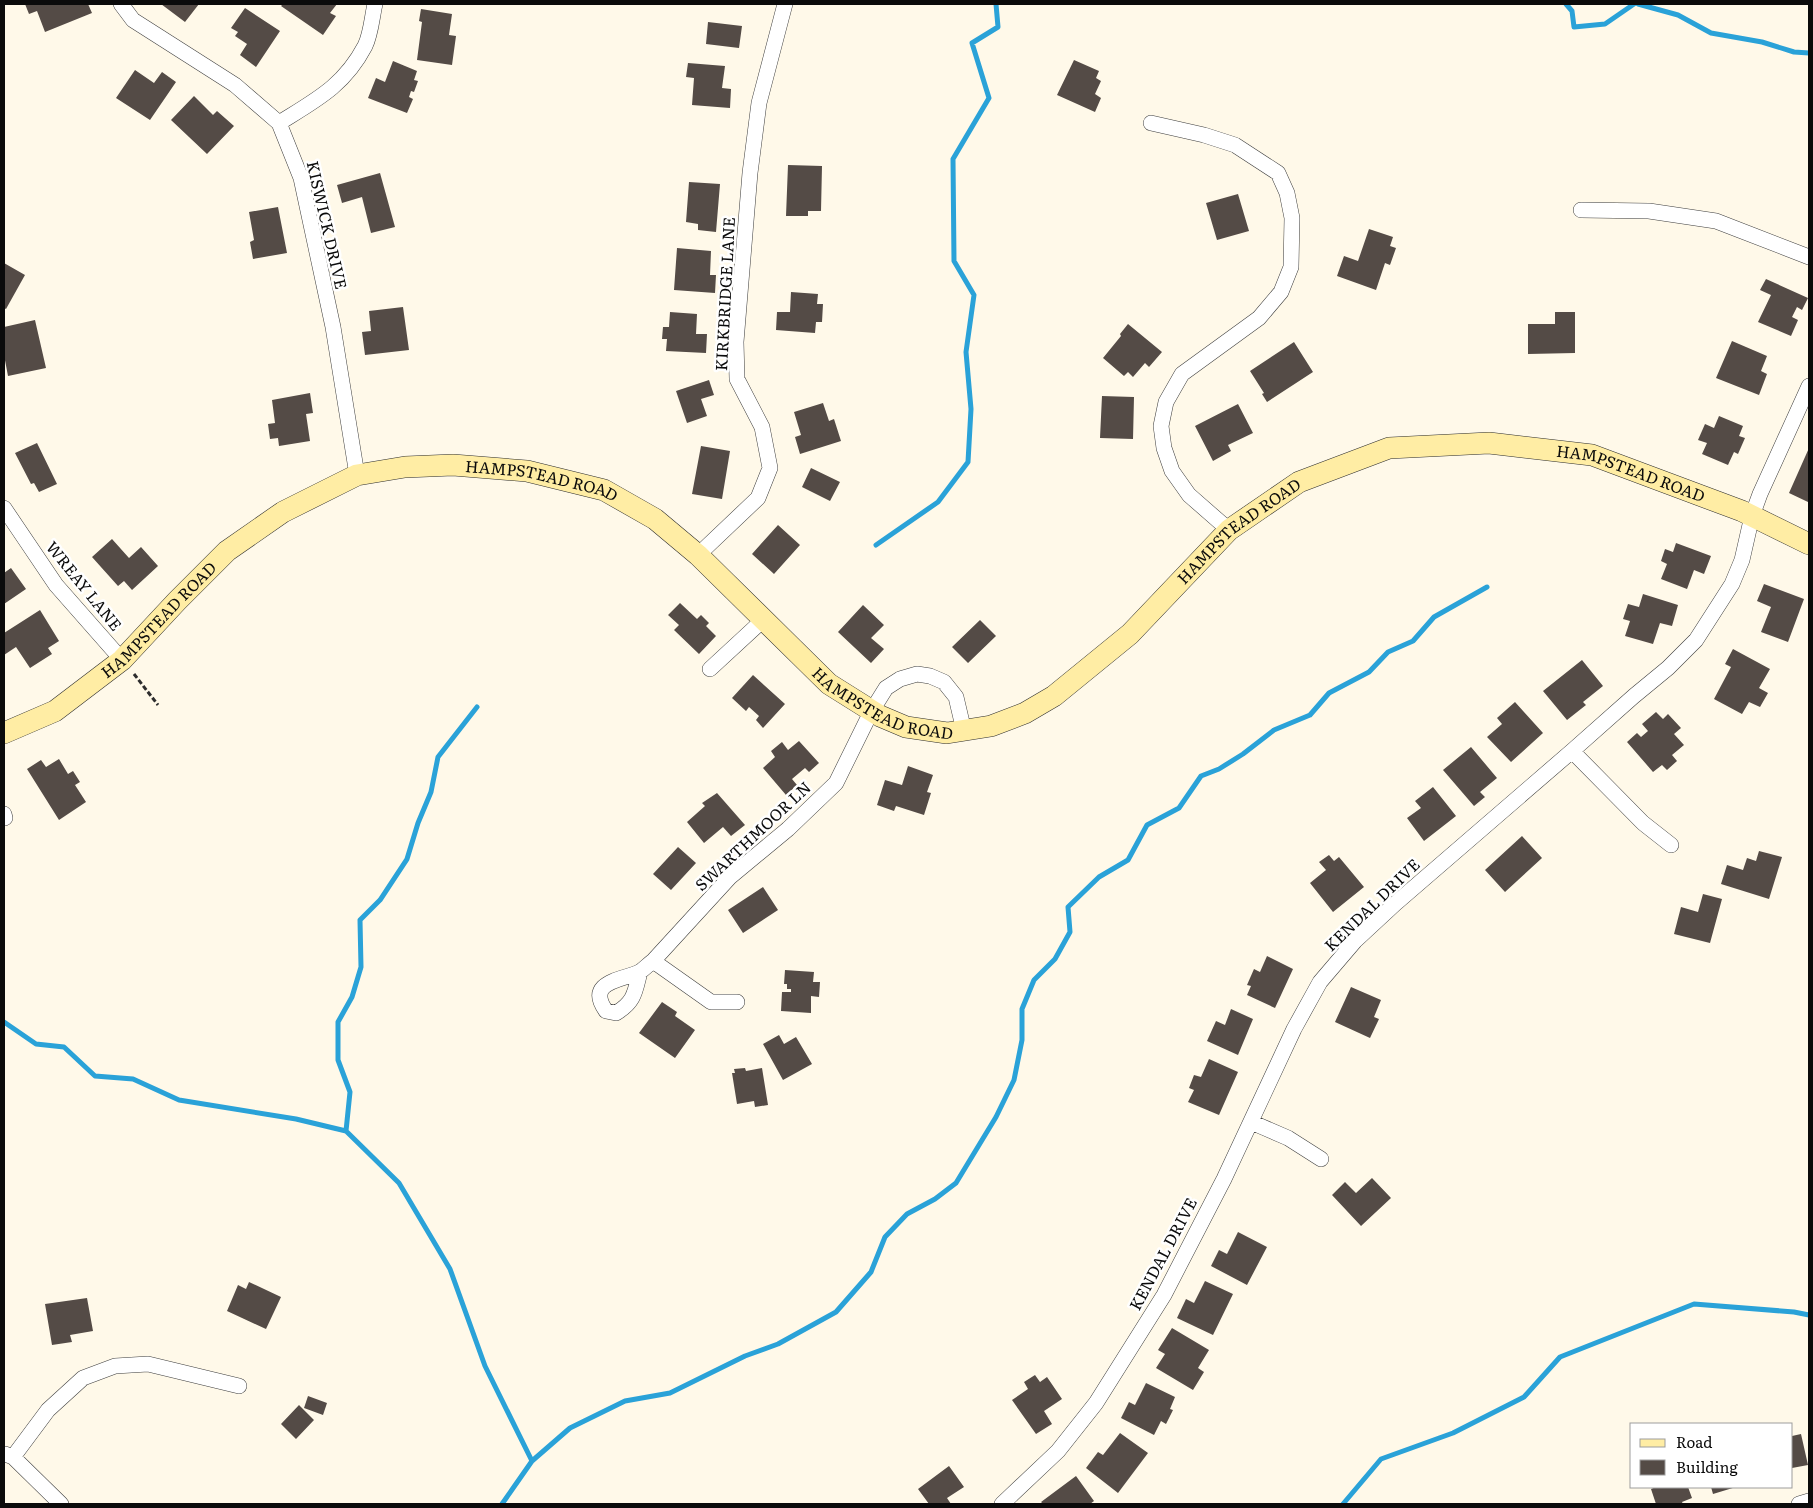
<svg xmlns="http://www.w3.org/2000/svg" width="1813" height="1508" font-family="Literata,serif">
<rect width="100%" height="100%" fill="#fff9e9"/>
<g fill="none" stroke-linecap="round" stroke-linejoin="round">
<path stroke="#2aa2d8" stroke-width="5" d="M1566,4l6,7 2,16 31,-3 29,-20
M1638,4l40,11 33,18 51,9 32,10 15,1
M876,545l62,-43 30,-40 3,-53 -5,-57 8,-57 -20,-34 -1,-102 36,-61 -17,-55 26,-16 -2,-23
M477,707l-39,50 -7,35 -13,31 -11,36 -27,41 -20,20 1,47 -9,30 -14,25v38l12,32 -4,39 53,52 51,86 35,97 47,95
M4,1022l32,22 28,3 31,29 38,3 46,21 117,19 50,12
M502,1504l30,-43 38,-33 55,-27 45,-8 75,-37 33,-12 58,-32 35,-40 14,-35 22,-23 28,-15 21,-16 40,-66 18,-37 8,-40v-31l12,-29 21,-21 15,-27 -2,-25 31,-30 29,-17 19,-35 32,-17 22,-32 18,-7 24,-15 31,-24 36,-15 19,-22 40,-21 19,-20 25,-11 21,-24 53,-30
M1343,1504l38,-45 72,-26 71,-36 36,-40 134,-53 100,8 15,3"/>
</g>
<path fill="#544b46" d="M25,4h63l4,9 -47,19 -8,-21 -8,3z
M161,4h38l-14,18z
M283,4h54l-7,9 6,3 -13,19 -42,-29z
M245,8l35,23 -24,36 -16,-12 7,-11 -12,-8 3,-4 -7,-4z
M421,9l31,5 -3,21 7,1 -4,29 -35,-5 5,-38 -3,-1z
M708,22l34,4 -3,22 -33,-4z
M1074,60l25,11 -3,7 5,3 -6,13 6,4 -6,14 -38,-17z
M393,61l24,10 -3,9 4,1 -4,11 -3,-1 -2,6 4,2 -6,14 -39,-15 8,-20 9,4z
M688,63l37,3 -3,22 9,1 -1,19 -38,-3 2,-27 -8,-1z
M135,70l19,13 8,-11 14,10 -26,38 -34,-22z
M194,96l19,19 4,-4 17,15 -27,28 -36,-34z
M788,165l34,1 -1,45h-13v5h-22z
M380,173l15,54 -24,6 -9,-36 -20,6 -5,-18z
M689,182l31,2 -4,48 -18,-2v-6l-12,-2z
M1238,194l11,37 -32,9 -11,-37z
M278,207l9,46 -34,6 -3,-17 4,-2 -5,-28z
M1369,229l24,8 -3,9 6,2 -6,17 -5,-2 -9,27 -39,-14 7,-20 14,5z
M677,248l34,3 -1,24h6l-1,18 -41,-3z
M4,263l21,12 -19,34 -2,-1z
M1766,279l42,19 -6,12 -5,-3 -5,10 6,3 -7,16 -33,-14 13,-27 -11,-5z
M791,292l27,2 -1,10h6l-1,18h-6l-1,11 -39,-3 1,-18h13z
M403,307l6,43 -44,5 -3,-23 9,-1 -2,-20z
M670,312l27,2 -1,20h11l-1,19 -40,-2 1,-12h-5l1,-12h6z
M1555,312h20v41l-47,1v-30h27z
M35,320l11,48 -38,8 -4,-21v-28z
M1128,324l34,28 -13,15 -4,-4 -12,14 -5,-5 -4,4 -21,-18 18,-22 -1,-2z
M1732,341l35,15 -6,15 6,3 -8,21 -43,-17z
M1294,342l19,30 -46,30 -5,-8 2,-1 -14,-22z
M709,380l5,15 -13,4 6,17 -20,7 -11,-32z
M310,393l3,20 -7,1 4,27 -31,5 -1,-8 -8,1 -2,-15 7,-1 -3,-23z
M1102,396l32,1 -1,42 -33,-1z
M823,403l6,18 5,-2 7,22 -41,13 -5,-17 6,-2 -7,-23z
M1238,404l15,29 -25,12 3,6 -18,10 -18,-35z
M1719,416l24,10 -4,10 6,2 -7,16 -4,-2 -6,13 -26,-11 5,-11 -9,-3 7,-16 9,4z
M37,443l20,41 -18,8 -5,-9 -3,1 -16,-31z
M701,446l29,5 -8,48 -30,-5z
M1809,448v52l-1,2 -19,-9z
M811,468l29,14 -10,19 -28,-14z
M778,525l22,20 -26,29 -22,-20z
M112,539l17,19 12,-11 17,19 -26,24 -8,-9 -6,5 -26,-29z
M1676,543l35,13 -7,18 -10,-4 -7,19 -26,-10 6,-15 -6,-3 4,-12 8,3z
M11,568l15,21 -22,15v-31z
M1764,584l40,15 -16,43 -27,-10 10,-25 -14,-6z
M1643,594l35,11 -6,21 -12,-3 -7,21 -28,-8 5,-15 -7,-2 5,-15 11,3z
M680,603l17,16 4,-4 8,8 -3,3 10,10 -17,18 -25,-24 5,-5 -11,-10z
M863,605l21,20 -13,13 13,11 -13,14 -33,-31z
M40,610l19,31 -11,7 4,6 -22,14 -14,-21 -12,8v-22z
M980,620l16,16 -28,27 -16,-16z
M1733,649l37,20 -11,19 9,5 -8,14 -11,-5 -7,12 -28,-15 17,-32 -6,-3z
M1582,660l21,26 -20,16 3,3 -19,15 -24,-29z
M753,675l32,29 -22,24 -7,-8 3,-4 -10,-9 -3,4 -14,-13z
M1515,702l28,31 -32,29 -24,-25 15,-13 -5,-6z
M1656,712l7,7 5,-5 13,14 -7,6 10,11 -12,10 5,6 -10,9 -5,-5 -9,7 -26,-30 10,-9 4,4 7,-6 -6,-7z
M799,741l20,22 -10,9 -4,-4 -13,11 5,6 -11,10 -23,-27 12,-11 -4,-6 11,-9 6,8z
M1471,747l26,31 -17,14 5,5 -11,9 -31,-36z
M59,759l9,15 5,-3 7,11 -5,3 11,17 -27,18 -32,-51 14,-9 5,7z
M908,766l25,9 -6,17 4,1 -7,22 -28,-9 -2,5 -17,-6 8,-25 17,5z
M1433,787l23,29 -32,25 -17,-23 14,-10 -6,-7z
M717,793l28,32 -14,11 -8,-9 -19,16 -17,-21 18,-16 -3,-3z
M1522,836l20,22 -37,34 -20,-22z
M678,847l18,16 -25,27 -18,-16z
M1759,851l23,6 -13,42 -48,-15 6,-19 16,5 4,-12 9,3z
M1329,855l5,6 5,-4 25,30 -31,25 -23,-29 16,-13 -7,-8z
M763,887l15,23 -35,23 -15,-23z
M1703,894l19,5 -12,44 -36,-9 7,-27 17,5z
M1267,956l26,13 -18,39 -28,-13 4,-9 -4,-1 7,-16 6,3z
M785,970l29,2 -1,10h7l-1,15 -8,-1v17l-30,-2 1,-19h9v-3h-4v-5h-3z
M1351,987l30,13 -7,17 5,2 -9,19 -35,-16z
M662,1002l15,10 -2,4 20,14 -20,28 -36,-25z
M1231,1009l22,10 -15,36 -31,-14 9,-20 9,4z
M779,1035l5,9 12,-7 16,27 -29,16 -20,-36z
M1209,1059l29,13 -19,43 -31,-13 6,-12 -5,-2 5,-13 7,2z
M745,1068l1,3 16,-3 6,37 -13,2 -1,-6 -17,3 -5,-31h3l-1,-4z
M1372,1178l19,20 -30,28 -29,-31 13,-13 11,11z
M1238,1232l29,15 -20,38 -36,-19 8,-16 8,4z
M1205,1281l28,13 -20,41 -36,-17 9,-19 8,4z
M249,1282l32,15 -15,32 -39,-18 11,-26 8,4z
M87,1298l6,33 -23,4 2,7 -20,3 -7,-41z
M1172,1328l37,22 -11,18 6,4 -11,18 -37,-22 9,-14 -7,-4z
M1035,1375l5,7 7,-5 15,22 -18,12 8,13 -16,10 -24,-34 16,-11 -4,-7z
M1146,1383l29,14 -5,12 3,1 -7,14 -5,-3 -7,14 -33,-17 8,-16 6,3z
M308,1396l19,7 -4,12 -19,-7z
M299,1405l15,15 -18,19 -15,-15z
M1120,1433l28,20 -30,40 -32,-25 12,-16 5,3z
M1801,1434l7,31 -16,3v-32z
M949,1466l15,21 -17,11 4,6h-22l-11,-15z
M1076,1476l18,25 -4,3h-47l-2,-2z
M1656,1487h32l4,11 -10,4 1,2h-27l-5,-15z
M1711,1487h25l-23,7z"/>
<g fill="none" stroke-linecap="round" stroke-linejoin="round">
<defs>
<path id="street" d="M121,4l12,16 102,65 44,38 22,55 32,149 24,148
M279,123c37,-23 65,-37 86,-77 6,-12 7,-29 10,-42
M1151,123l53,12 31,10 43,28 9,20 5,25 -1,49 -10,25 -22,26 -77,56 -16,28 -5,24 3,22 8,23 17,24 40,35
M1581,210l68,1 67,10 93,36
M4,508l52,77 66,75
M698,555l60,-57 12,-30 -8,-41 -25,-48 -1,-37 14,-169 9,-70 26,-99
M710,669l53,-49
M1572,751l71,72 28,22
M4,814l1,4
M653,961l58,41h26
M640,972c-5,19 -5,30 -24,41l-10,-2c-22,-31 20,-31 35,-40 4,-3 8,-7 12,-10l77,-84 58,-48 48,-46 35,-71 15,-24 14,-9 17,-5 13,2 14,6 12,15 8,34
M1251,1122l37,16 33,21
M5,1454l8,3 48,47
M13,1457l35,-47 35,-32 32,-12 33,-2 91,22
M1002,1504l56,-53 38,-48 68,-108 60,-116 70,-150 26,-47 35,-41 41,-38 176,-152 62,-55 34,-28 28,-28 36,-56 10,-24 10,-44 8,-22 49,-108
M1799,1504l10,-3"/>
<g id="secondary">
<path id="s1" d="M4,733l51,-22 67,-51 55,-59 50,-50 56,-39 74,-37 48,-8 48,-2 74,6 77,19 51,29 43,36 131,129 51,32 26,11 41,6 44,-7 34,-13 29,-17 76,-62 99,-104 70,-48 90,-34 100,-5 103,12 150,56 67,33"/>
</g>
</defs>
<use href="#street" stroke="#3e3e3e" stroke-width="16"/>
<use href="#secondary" stroke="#2d2d2d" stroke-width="22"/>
<path stroke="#2d2d2d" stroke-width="3" stroke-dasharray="5 2.5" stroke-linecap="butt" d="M134,674l24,31"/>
<use href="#street" stroke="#fff" stroke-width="15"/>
<use href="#secondary" stroke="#ffeda4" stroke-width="21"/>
</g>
<g text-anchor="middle" stroke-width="5" stroke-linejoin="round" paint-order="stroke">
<g font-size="16" fill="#0b0b0b" stroke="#fff">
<text transform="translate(327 225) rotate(77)" y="6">KISWICK DRIVE</text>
<text transform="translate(725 294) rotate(-87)" y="6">KIRKBRIDGE LANE</text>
<text dy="6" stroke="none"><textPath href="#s1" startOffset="1904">HAMPSTEAD ROAD</textPath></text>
<text dy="6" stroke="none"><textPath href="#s1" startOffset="629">HAMPSTEAD ROAD</textPath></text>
<text dy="6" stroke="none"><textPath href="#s1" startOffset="1484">HAMPSTEAD ROAD</textPath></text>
<text transform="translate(84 586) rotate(51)" y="6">WREAY LANE</text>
<text dy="6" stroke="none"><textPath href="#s1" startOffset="194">HAMPSTEAD ROAD</textPath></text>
<text dy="6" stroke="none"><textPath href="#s1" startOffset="1049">HAMPSTEAD ROAD</textPath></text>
<text transform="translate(753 836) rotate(-43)" y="6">SWARTHMOOR LN</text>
<text transform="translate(1372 905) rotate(-44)" y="6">KENDAL DRIVE</text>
<text transform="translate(1163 1254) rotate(-62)" y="6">KENDAL DRIVE</text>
</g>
</g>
<rect width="1813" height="1508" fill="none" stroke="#0b0b0b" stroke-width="10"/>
<rect x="1630" y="1423" width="162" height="65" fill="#ffffff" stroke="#9d9d9d"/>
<rect x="1640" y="1439" width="25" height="8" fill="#ffeda4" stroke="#9d9d9d"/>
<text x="1676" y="1448" font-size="15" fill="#0b0b0b">Road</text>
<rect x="1640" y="1460" width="25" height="15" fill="#544b46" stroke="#9d9d9d"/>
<text x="1676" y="1473" font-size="15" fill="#0b0b0b">Building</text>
</svg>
